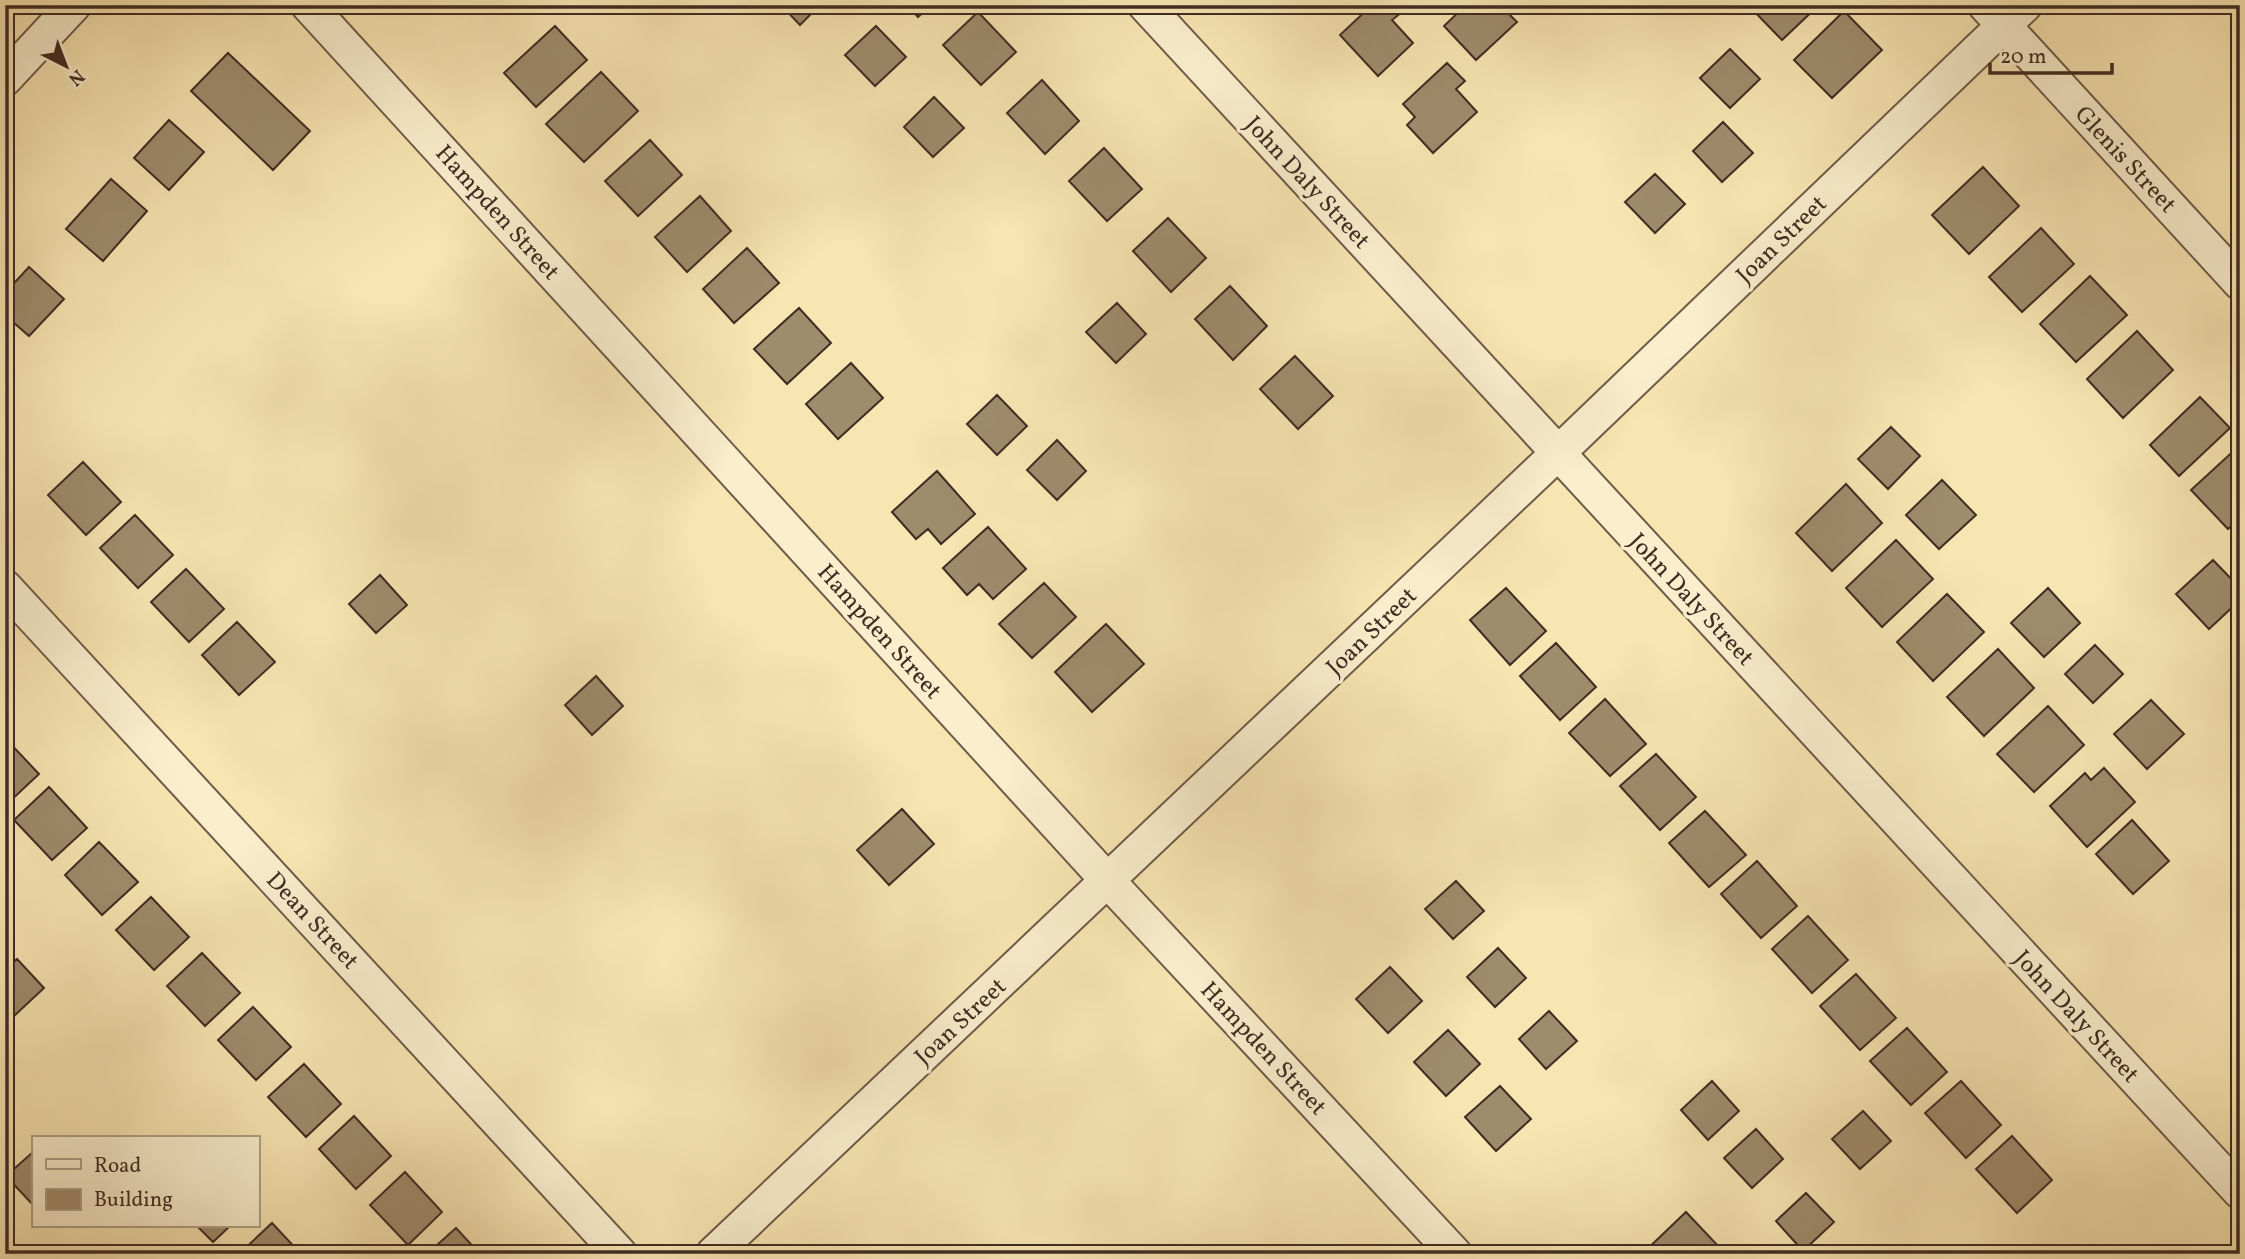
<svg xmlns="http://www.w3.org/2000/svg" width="2245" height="1259" font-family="Vollkorn,serif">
<rect width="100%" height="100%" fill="#f7e5b2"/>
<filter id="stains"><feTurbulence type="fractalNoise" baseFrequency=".00286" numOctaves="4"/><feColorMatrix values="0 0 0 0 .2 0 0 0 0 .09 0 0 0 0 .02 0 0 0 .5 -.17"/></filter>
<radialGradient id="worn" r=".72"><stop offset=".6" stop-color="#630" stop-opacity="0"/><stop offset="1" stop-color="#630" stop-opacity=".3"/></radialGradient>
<path fill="#9f8c6d" stroke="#402c23" stroke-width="2" d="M781,5h39l-20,20z
M907,5h24l-13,12z
M1372,5h23l7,7 -10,8 21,23 -35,33 -38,-41z
M1466,5h34l17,17 -41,38 -32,-34z
M1748,5h71l-37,35z
M1844,11l38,39 -50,48 -38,-38z
M978,12l38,40 -35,33 -38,-40z
M555,26l32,34 -51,47 -32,-34z
M876,26l30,31 -31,29 -30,-31z
M1730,49l30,30 -30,29 -30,-30z
M228,53l82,78 -37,39 -82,-79z
M1447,63l18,18 -9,8 21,23 -44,41 -26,-28 8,-8 -12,-13z
M601,72l37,39 -54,51 -38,-38z
M1042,80l37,41 -34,33 -38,-41z
M934,97l30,31 -31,29 -29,-30z
M169,120l35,32 -35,38 -35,-32z
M1723,122l30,31 -31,29 -29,-31z
M650,140l32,35 -44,41 -33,-35z
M1104,148l38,41 -35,32 -38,-40z
M1983,167l36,39 -50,48 -37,-39z
M1655,174l30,30 -30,29 -30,-31z
M111,179l36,32 -44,50 -37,-32z
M700,196l31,35 -44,41 -32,-35z
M1168,218l38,40 -35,34 -38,-41z
M2041,228l33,36 -52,48 -33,-35z
M747,248l32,35 -45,40 -31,-34z
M29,267l35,32 -35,37 -24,-21v-22z
M2090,276l37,39 -51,47 -36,-38z
M1230,286l37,40 -34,34 -38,-41z
M1117,303l29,31 -30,29 -30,-31z
M799,308l32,35 -44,41 -33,-35z
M2137,331l36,39 -50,48 -36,-39z
M1295,356l38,40 -35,33 -38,-40z
M851,363l32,35 -45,41 -32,-35z
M997,395l30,31 -30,29 -30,-31z
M2200,397l30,31 -51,48 -29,-31z
M1891,427l29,29 -32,33 -30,-30z
M1057,440l29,31 -29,29 -30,-30z
M2240,445v73l-12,11 -37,-39z
M83,462l38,40 -35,33 -38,-40z
M937,471l38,43 -34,30 -13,-15 -12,10 -24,-27z
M1942,480l34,35 -37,34 -33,-34z
M1846,484l36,39 -50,48 -36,-38z
M135,515l38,40 -35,33 -38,-40z
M988,527l38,42 -33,30 -14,-15 -12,11 -24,-27z
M1896,540l37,39 -51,48 -36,-39z
M2213,560l27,28v12l-31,29 -33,-35z
M186,569l38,40 -35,33 -38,-40z
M380,575l27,30 -31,28 -27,-29z
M1044,583l32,34 -44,41 -33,-34z
M1506,588l40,43 -36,34 -40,-45z
M2048,588l32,35 -36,34 -33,-34z
M1947,594l37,38 -51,49 -36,-39z
M237,622l38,40 -36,33 -37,-40z
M1106,624l38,40 -52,48 -37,-40z
M1556,643l40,44 -36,33 -40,-44z
M2095,645l28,29 -30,29 -28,-29z
M1998,649l36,39 -50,48 -37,-39z
M596,676l27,30 -31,29 -27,-30z
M1605,699l41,45 -36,32 -41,-43z
M2151,700l33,34 -37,35 -33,-35z
M2048,706l36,39 -50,47 -37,-38z
M5,738l34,36 -34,32z
M1656,754l40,43 -36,33 -40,-44z
M2104,768l31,34 -48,45 -37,-41 35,-33 6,7z
M49,787l38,41 -35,32 -38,-40z
M902,809l32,35 -45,41 -32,-35z
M1705,811l41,44 -37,32 -40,-44z
M2132,820l37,41 -36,33 -37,-40z
M99,842l39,40 -36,33 -37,-40z
M1757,861l40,45 -36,32 -40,-44z
M1456,881l28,30 -31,28 -28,-30z
M151,897l38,40 -35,33 -38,-40z
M1808,916l40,44 -36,33 -40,-44z
M1498,948l28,30 -31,29 -28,-30z
M202,953l38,40 -35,33 -38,-40z
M17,959l27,29 -31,29 -8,-9v-38z
M1390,967l32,34 -34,32 -32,-34z
M1856,974l40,44 -36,32 -40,-44z
M253,1007l38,40 -35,33 -38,-40z
M1549,1011l28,30 -31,28 -27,-30z
M1907,1028l40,44 -36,33 -41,-44z
M1448,1030l32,34 -34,32 -32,-34z
M304,1064l37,40 -35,33 -38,-40z
M1712,1081l27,30 -31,29 -27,-30z
M1961,1081l40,44 -35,33 -41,-45z
M1500,1086l31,33 -35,32 -31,-34z
M1863,1111l28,30 -31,28 -28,-30z
M354,1116l37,40 -35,33 -37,-40z
M1756,1129l27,30 -31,29 -28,-30z
M2012,1136l40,44 -35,33 -41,-44z
M33,1152v53l-27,-29z
M405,1172l37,40 -34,33 -38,-40z
M1806,1193l28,29 -31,29 -27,-30z
M1686,1212l34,36 -6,6h-72z
M272,1223l29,31h-62z
M197,1226h33l-17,16z
M456,1228l24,26h-53z"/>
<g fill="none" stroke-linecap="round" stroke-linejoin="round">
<defs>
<path id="minor" d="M308,5l800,876 347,373
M1145,5l1095,1187
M1985,5l255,278
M5,79l69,-74
M5,587l615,667
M713,1254l845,-801 467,-448"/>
</defs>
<use href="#minor" stroke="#6e5a47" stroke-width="37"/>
<use href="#minor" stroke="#faeecd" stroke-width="33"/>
</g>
<g text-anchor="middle" stroke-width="7" stroke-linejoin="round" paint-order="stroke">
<g font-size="24" fill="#402c23" stroke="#faeecd">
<text transform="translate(2126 159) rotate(47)" y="8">Glenis Street</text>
<text transform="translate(1308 182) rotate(47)" y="8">John Daly Street</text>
<text transform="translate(498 212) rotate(48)" y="8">Hampden Street</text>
<text transform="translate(1781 239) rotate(-44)" y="8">Joan Street</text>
<text transform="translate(1692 599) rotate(47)" y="8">John Daly Street</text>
<text transform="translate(880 631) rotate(48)" y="8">Hampden Street</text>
<text transform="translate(1371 631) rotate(-44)" y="8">Joan Street</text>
<text transform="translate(313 920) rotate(47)" y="8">Dean Street</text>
<text transform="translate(2077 1016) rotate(47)" y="8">John Daly Street</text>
<text transform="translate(960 1021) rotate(-43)" y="8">Joan Street</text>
<text transform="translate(1264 1048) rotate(47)" y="8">Hampden Street</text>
</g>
</g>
<rect width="2245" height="1259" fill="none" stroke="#f7e5b2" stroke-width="28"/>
<rect x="7" y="7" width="2231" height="1245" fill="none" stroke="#402c23" stroke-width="3.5"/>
<rect x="14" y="14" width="2217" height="1231" fill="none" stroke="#402c23" stroke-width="2"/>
<rect x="32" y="1136" width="228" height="91" fill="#faeecd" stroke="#b0a089" stroke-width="2"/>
<rect x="46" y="1159" width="35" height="10" fill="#faeecd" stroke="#b0a089" stroke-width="2"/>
<text x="94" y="1172" font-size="21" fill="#402c23">Road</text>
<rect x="46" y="1189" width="35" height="21" fill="#9f8c6d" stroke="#b0a089" stroke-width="2"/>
<text x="94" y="1206" font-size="21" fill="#402c23">Building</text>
<g transform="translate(66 66) rotate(138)" stroke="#faeecd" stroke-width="5" paint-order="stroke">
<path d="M0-5L12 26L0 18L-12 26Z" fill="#402c23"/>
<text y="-10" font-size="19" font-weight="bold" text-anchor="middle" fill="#402c23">N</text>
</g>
<path d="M1990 63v10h122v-10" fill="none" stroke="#402c23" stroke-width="3.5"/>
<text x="2000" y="63" font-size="21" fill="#402c23" stroke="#faeecd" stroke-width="5" paint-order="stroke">20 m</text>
<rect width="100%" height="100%" filter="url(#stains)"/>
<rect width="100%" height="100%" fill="url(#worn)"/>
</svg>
